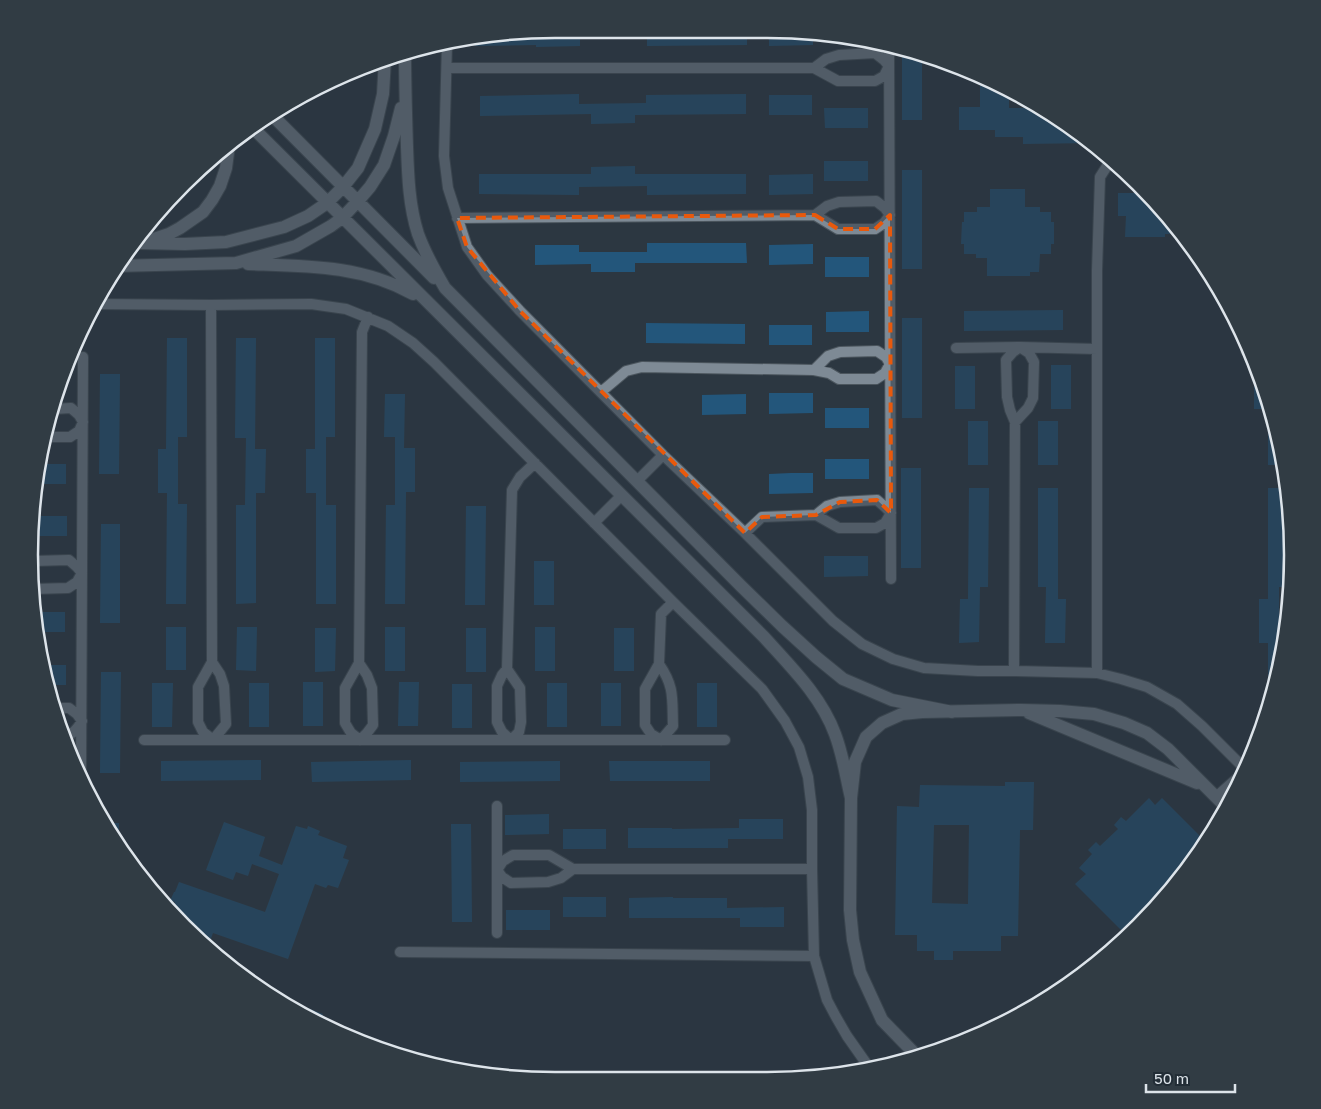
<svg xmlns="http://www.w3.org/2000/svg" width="1321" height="1109" font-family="'Golos Text',sans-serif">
<rect width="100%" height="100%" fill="#2c3741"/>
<path fill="#23567b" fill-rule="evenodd" d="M554,29h26v17l-44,1v-2l-61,1 -1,-7z
M647,30l100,2v13l-100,1z
M769,32l44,1v12l-44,1z
M902,47l20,7v66h-20z
M980,76l19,7 10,6v19h30l47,29 7,6 -70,1v-7h-28v-7h-36v-23h21z
M579,94v10l67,-1v-8l100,-1v20l-111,1v8l-44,1v-10l-111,2v-20z
M769,95h43v20h-43z
M824,108h44v20h-43z
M824,161h44v20h-44z
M635,166v8h111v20l-99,1v-9l-68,1v8l-100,-1v-20h112v-7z
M902,170h20v99h-20z
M813,174v20l-44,1v-20z
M1135,188h7l28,33v13h-5v3h-40l1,-21h-8v-23h16z
M990,189h35v18h15v5h11v10h3v22h-3v10h-11l-1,18h-9v4h-43v-18h-11v-4h-12v-10h-3l1,-22h2v-10h13v-5h13z
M647,243h99l1,20h-112v9h-44v-8l-56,1v-20h44v7h68z
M813,244v20l-44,1v-20z
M825,257h44v20h-44z
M1063,310v20l-99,1v-20z
M869,311v21h-43v-20z
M902,318h20v100h-20z
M646,323l99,1v20l-99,-1z
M769,325h43v20h-43z
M167,338h20v99h-9v67h9l-1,100h-20l1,-111h-9v-44h8z
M236,338h20l-1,111h11l-1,44h-9v110l-20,1v-99h9l1,-67h-11z
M315,338h20v99h-9v68h10v99h-20v-111h-10v-44h9z
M1051,365h20v44h-20z
M955,366h20v43h-20z
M1254,367h2l13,42h-15z
M100,374h20l-1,100h-20z
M769,393h44v20l-44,1z
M385,394h20l-1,54h11v44h-9l-1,112h-20l1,-99h9v-68h-11z
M746,394v20l-44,1v-20z
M825,408h44v20h-44z
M1270,412l12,40 1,13h-15v-52z
M968,421h20v44h-20z
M1038,421h20v44h-20z
M825,459h44v20h-44z
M39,464h27v20h-32z
M901,468h20v100h-20z
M791,473h22v20l-44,1v-20z
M969,488h20l-1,99h-8l-1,55 -20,1 1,-44h8z
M1038,488h20v111h8l-1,44h-20l1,-56h-8z
M1268,488h18l2,24v75h-9v68h3l-12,42 -2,-1v-53h-9v-44h9z
M466,506h20l-1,99h-20z
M33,516h34v20h-34z
M101,524h19v99h-20z
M824,556h44v20l-44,1z
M534,561h20v44h-20z
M33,612h32v20h-29l-3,-9z
M166,627h20v43h-20z
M237,627h20l-1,44 -20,-1z
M385,627h20v44h-20z
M535,627h20v44h-20z
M315,628h21l-1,43 -20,1z
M466,628h20v44h-20z
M614,628h20v43h-20z
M44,665h22v20h-16z
M101,672h20l-1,101h-20z
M303,682h20v44h-20z
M399,682h20l-1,44h-20z
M152,683h21l-1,44h-20z
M249,683h20v44h-20z
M547,683h20v44h-20z
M601,683h20v43h-20z
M697,683h20v44h-20z
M452,684h20v44h-20z
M261,760v20l-100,1v-20z
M411,760v20l-99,2 -1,-20z
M560,761v20l-100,1v-20z
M609,761h101v20h-100z
M1005,782h29l-1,48h-13l-2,106h-17v15h-48v9h-19v-9h-17v-16h-22l2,-129 22,1 1,-22 85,1zM934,825h35l-1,79 -36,-1z
M1149,798l6,7 7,-7 44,44 -3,5 -65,79 -11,10 -52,-52 11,-10 -7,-6 13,-14 -4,-4 8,-8 4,4 18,-17 -4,-4 7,-8 5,4z
M549,814v20l-44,1v-20z
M739,819h44v20h-55v9h-100v-20h44v1l67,-1z
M224,822l41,15 -6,19 23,9 14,-39 11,3 1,-3 12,5 -2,4 29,11 -4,12 6,2 -11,28 -10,-3 -2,3 -11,-4 -27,75 -75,-26 -4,11 -4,-1 -1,3 -32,-37 3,-7 -5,-1 4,-9h1l4,-10 86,30 14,-38 -27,-10 -4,12 -12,-4 -3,8 -27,-10z
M105,823h14v26l-1,-2z
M451,824h20l1,98h-20z
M563,829h43v20h-43z
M563,897h43v20h-43z
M673,897v1h54v10l57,-1v20h-44v-9h-111v-20z
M506,910h44v20h-44z
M297,1004l26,10 -3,9 -26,-12z"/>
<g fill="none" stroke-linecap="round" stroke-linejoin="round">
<defs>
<path id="minor" d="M447,43l-3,113 4,32 19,59 20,28 33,36 143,144 82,78 88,88 29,23 31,15 31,9 54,3h36l83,2 24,6 26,8 30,17 25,22 43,43
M889,44l2,535
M447,68h367l24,13h37l9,-5 5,-10 -5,-6 -9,-7 -36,2 -13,4 -12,9
M457,218l358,-3 23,14h37l9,-6 6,-8 -5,-7 -9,-7 -37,1 -12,4 -12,9
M95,304l116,1 100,-1 35,5 42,17 25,17 21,19 239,240 89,87 23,32 14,26 9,30 4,33v59l2,87 13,44 9,17 11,19 19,27 7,6
M211,305l1,357 -14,25v35l5,10 10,8 13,-16 -2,-38 -4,-12 -8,-12
M956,348l64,-1 77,2
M1246,351h5
M601,392l25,-21 16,-4 172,3 15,3 10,6h37l9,-6 5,-9 -4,-7 -9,-6 -37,1 -12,4 -14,14
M46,437h24l9,-6 4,-9 -4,-7 -8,-7 -17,1
M637,481l26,-26
M594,523l27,-27
M745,533l17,-16 54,-2 11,-9 13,-4 37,-2 8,7 6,6 -6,10 -9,5h-37l-23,-13
M33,561l36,-1 8,7 5,6 -5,9 -9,6 -35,1
M359,663l8,12 5,13 1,37 -6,8 -7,7 -9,-7 -6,-10v-35l14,-25 3,-331 6,-15
M659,664c16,23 13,35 14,62l-12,14 -10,-6 -6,-9v-36l14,-25 2,-50 12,-12
M507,669l13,19 1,34 -2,10 -8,8 -9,-8 -5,-10v-36l5,-11 5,-6 5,-179 8,-13 15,-14
M1014,671l1,-249 -5,-12 -3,-13 -1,-37 7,-8 7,-5 9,6 5,9 -1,36 -5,10 -13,14
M1097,673v-402l3,-94 7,-11 8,-4
M56,708h13l8,6 5,7c-4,7 -10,15 -18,15
M144,740h581
M81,779l2,-422
M1216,797l27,-24
M573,869l-12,9 -13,4 -37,1 -9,-6 -5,-7 6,-9 10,-6h36l24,14h239
M497,933v-127
M400,952l414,4"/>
<path id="secondary" d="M405,52c0,32 1,63 2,95 1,29 2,59 11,87 7,19 17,37 27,54l296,298 41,40 34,31 27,22 49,21 60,12
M273,116l161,162
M254,129l510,508c27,30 57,59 71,97 8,21 11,43 16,64
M151,240l18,-6 11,-6 23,-16 9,-12 8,-14 6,-18 3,-23
M139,243l46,1 41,-2 58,-15 24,-11 19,-13 16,-16 15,-19 17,-39 8,-35 2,-35
M248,264c58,2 113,1 165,30
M115,266l121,-3 60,-17 35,-20 11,-8 16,-17 12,-14 14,-22 10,-29 7,-28
M1029,713l168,70
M917,1056l-35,-36 -22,-48 -7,-32 -3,-30 1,-112 4,-36 11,-25 16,-14 20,-9 20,-2 99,-2 39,1 34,3 30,9 23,10 21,16 57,57"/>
</defs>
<use href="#minor" stroke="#4c565e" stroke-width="12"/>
<use href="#secondary" stroke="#4c565e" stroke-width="14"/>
<use href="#minor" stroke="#7e8a95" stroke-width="10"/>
<use href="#secondary" stroke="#7e8a95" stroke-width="12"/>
</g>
<path d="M0 0H1321V1109H0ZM815,215l23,14h37l15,-14 1,298 -14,-13 -37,2 -24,13 -54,2 -17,16 -225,-222 -53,-64 -10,-29z" fill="#2c3741" fill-opacity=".55" fill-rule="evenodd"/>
<path fill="none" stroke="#e8590c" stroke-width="4" stroke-dasharray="10 6" stroke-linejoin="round" d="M815,215l23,14h37l15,-14 1,298 -14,-13 -37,2 -24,13 -54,2 -17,16 -225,-222 -53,-64 -10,-29z"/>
<path d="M0 0H1321V1109H0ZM555 38H767A517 517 0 0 1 1284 555V555A517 517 0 0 1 767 1072H555A517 517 0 0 1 38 555V555A517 517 0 0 1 555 38Z" fill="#313c44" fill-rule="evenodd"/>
<path fill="none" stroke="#dde4ea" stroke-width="2.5" d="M555 38H767A517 517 0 0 1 1284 555V555A517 517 0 0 1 767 1072H555A517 517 0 0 1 38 555V555A517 517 0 0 1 555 38Z"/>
<path d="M1146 1084v8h89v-8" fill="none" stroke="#dde4ea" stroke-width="2.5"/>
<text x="1154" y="1084" font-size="15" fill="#dde4ea" stroke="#222d36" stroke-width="4" paint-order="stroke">50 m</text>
</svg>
